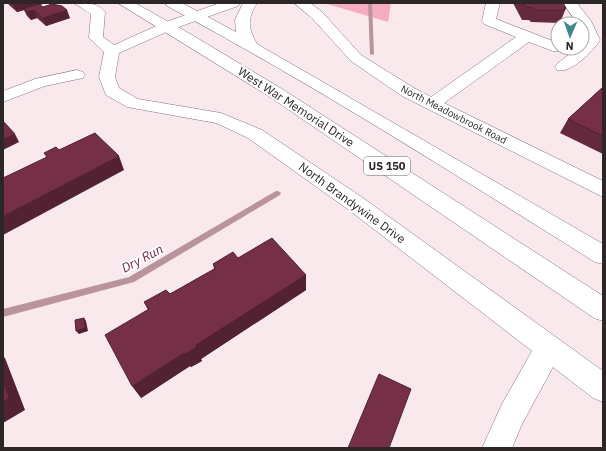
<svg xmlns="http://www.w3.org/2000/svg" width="606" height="451" font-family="'IBM Plex Sans',sans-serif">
<rect width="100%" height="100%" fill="#f9e9ed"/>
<path fill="#f6adc1" d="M324,3h67l-3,19z"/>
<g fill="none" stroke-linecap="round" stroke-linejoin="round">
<path fill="#b9949d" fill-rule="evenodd" d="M368,3h4l2,51 -2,1 -2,-1z
M276,191h2l3,2 -1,2 -146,87 -131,35v-8l126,-32z"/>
<defs>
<path id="minor" d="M74,3c11,0 24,-1 31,9l-2,25 11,8 49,-22 57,-20h20l-2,3 -65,23 -54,24 -4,24 4,11 19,11 83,14 41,17 101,68 240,173v31l-10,-4 -40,-31 -31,57 -10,24h-30l20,-44 30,-53 -183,-141 -101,-72 -32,-15 -89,-16 -21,-12 -7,-18 5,-25 -15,-14 2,-24z
M294,3h16l12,9 39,43 53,33 17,9 85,-60 -32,-13 -2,-3 4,-18h14l-4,16 62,24v5h8l-3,3h-10l-24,-9 -85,61 159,78v16l-201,-101 -51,-35 -39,-43z
M563,3h14l14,18 9,19c-7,11 -29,34 -43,30l-2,-3 2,-3 20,-16h5v-4l4,-4 -4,-8v-8h-4z
M77,70l6,2 2,3 -2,3 -38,8 -42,16v-11l32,-12z"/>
<path id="highway" d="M118,3h17l57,32 90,54 321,207v25l-9,-3 -324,-221z
M165,3h17l54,29 -1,-12 8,-17h14c-10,16 -9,25 0,41l346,200v20l-8,-2c-141,-88 -282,-178 -428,-256z"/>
</defs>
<use href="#minor" stroke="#837578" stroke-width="1"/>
<use href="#highway" stroke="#837578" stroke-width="1"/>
<use href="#minor" fill="#fff" fill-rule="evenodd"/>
<use href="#highway" fill="#fff" fill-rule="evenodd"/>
</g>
<path fill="#65293e" d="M8,3h37l-5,2 3,2 27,11 -24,8 -9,-8 -6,2 -4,-4 -3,-6 -7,2 -8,-7z
M513,3h50l3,5 -6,15 -29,-1 -2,-2h-7z
M603,87v67l-43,-21 8,-14z
M238,258l68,17v15l-105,69 1,2 -11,6 -1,-1 -49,32 7,-88 -4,-8 26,-8 44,-25 -1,-5z"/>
<path fill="#522232" d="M19,3h26l-20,7 -2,-1 1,1 -7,2 -3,-7z
M34,10l3,8 -6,2 -4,-8z
M67,10l3,8 -24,8 -3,-8z
M15,134l4,8 -16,8v-11z
M119,156l5,14 -121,65v-19z
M306,275v15l-105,69 1,2 -11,6 -6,-13 11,-9z
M84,318l2,3 2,10 -9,3 -3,-3z
M184,353l6,13 -49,32 -9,-12z
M3,356l2,2 20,52 -22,13z"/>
<path fill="#753048" stroke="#522232" d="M12,3h7l-5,2z
M524,3h39l3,5h-2l1,2h-30l-1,-2 -8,-1z
M39,4l4,3 9,-3 10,2 5,4 -24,8 -9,-8 -7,2 -4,-3z
M603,87v49l-35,-17z
M3,121l12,13 -12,5z
M95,133l24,23 -116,60v-38l44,-21 -3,-4 12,-6 3,3z
M272,238l34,37 -110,70 1,2 -12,7 -1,-1 -52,33 -27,-51 44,-26 -5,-7 22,-12 4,4 46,-26 -3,-4 20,-12 5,6z
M84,318l1,10 -9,3 -1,-11z
M379,374l32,15 -22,59h-41z
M3,381l6,17 -6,4z"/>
<g text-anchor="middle" stroke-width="4" stroke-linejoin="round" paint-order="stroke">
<g font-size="10" fill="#2c2627" stroke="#fff">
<text transform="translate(454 114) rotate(27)" y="4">North Meadowbrook Road</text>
</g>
<rect fill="#fff" stroke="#6b6768" stroke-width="1" x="364" y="157" width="46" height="18" rx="3"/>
<g font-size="11" font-weight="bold" fill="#2c2627">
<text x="387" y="170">US 150</text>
</g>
<g font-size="12" fill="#2c2627" stroke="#fff">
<text transform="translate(296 107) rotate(33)" y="4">West War Memorial Drive</text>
<text transform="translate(352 203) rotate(36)" y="4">North Brandywine Drive</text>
</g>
<g font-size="13" font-style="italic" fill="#7e2146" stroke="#fff">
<text transform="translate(142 258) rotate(-28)" y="5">Dry Run</text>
</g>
</g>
<rect width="606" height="451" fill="none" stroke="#2c2627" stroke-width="8"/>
<g transform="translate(570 36) rotate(182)"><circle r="19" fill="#ffffff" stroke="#aba8a9"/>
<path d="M0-3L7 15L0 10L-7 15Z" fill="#408692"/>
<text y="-6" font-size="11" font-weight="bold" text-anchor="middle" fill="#2c2627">N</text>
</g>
</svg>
